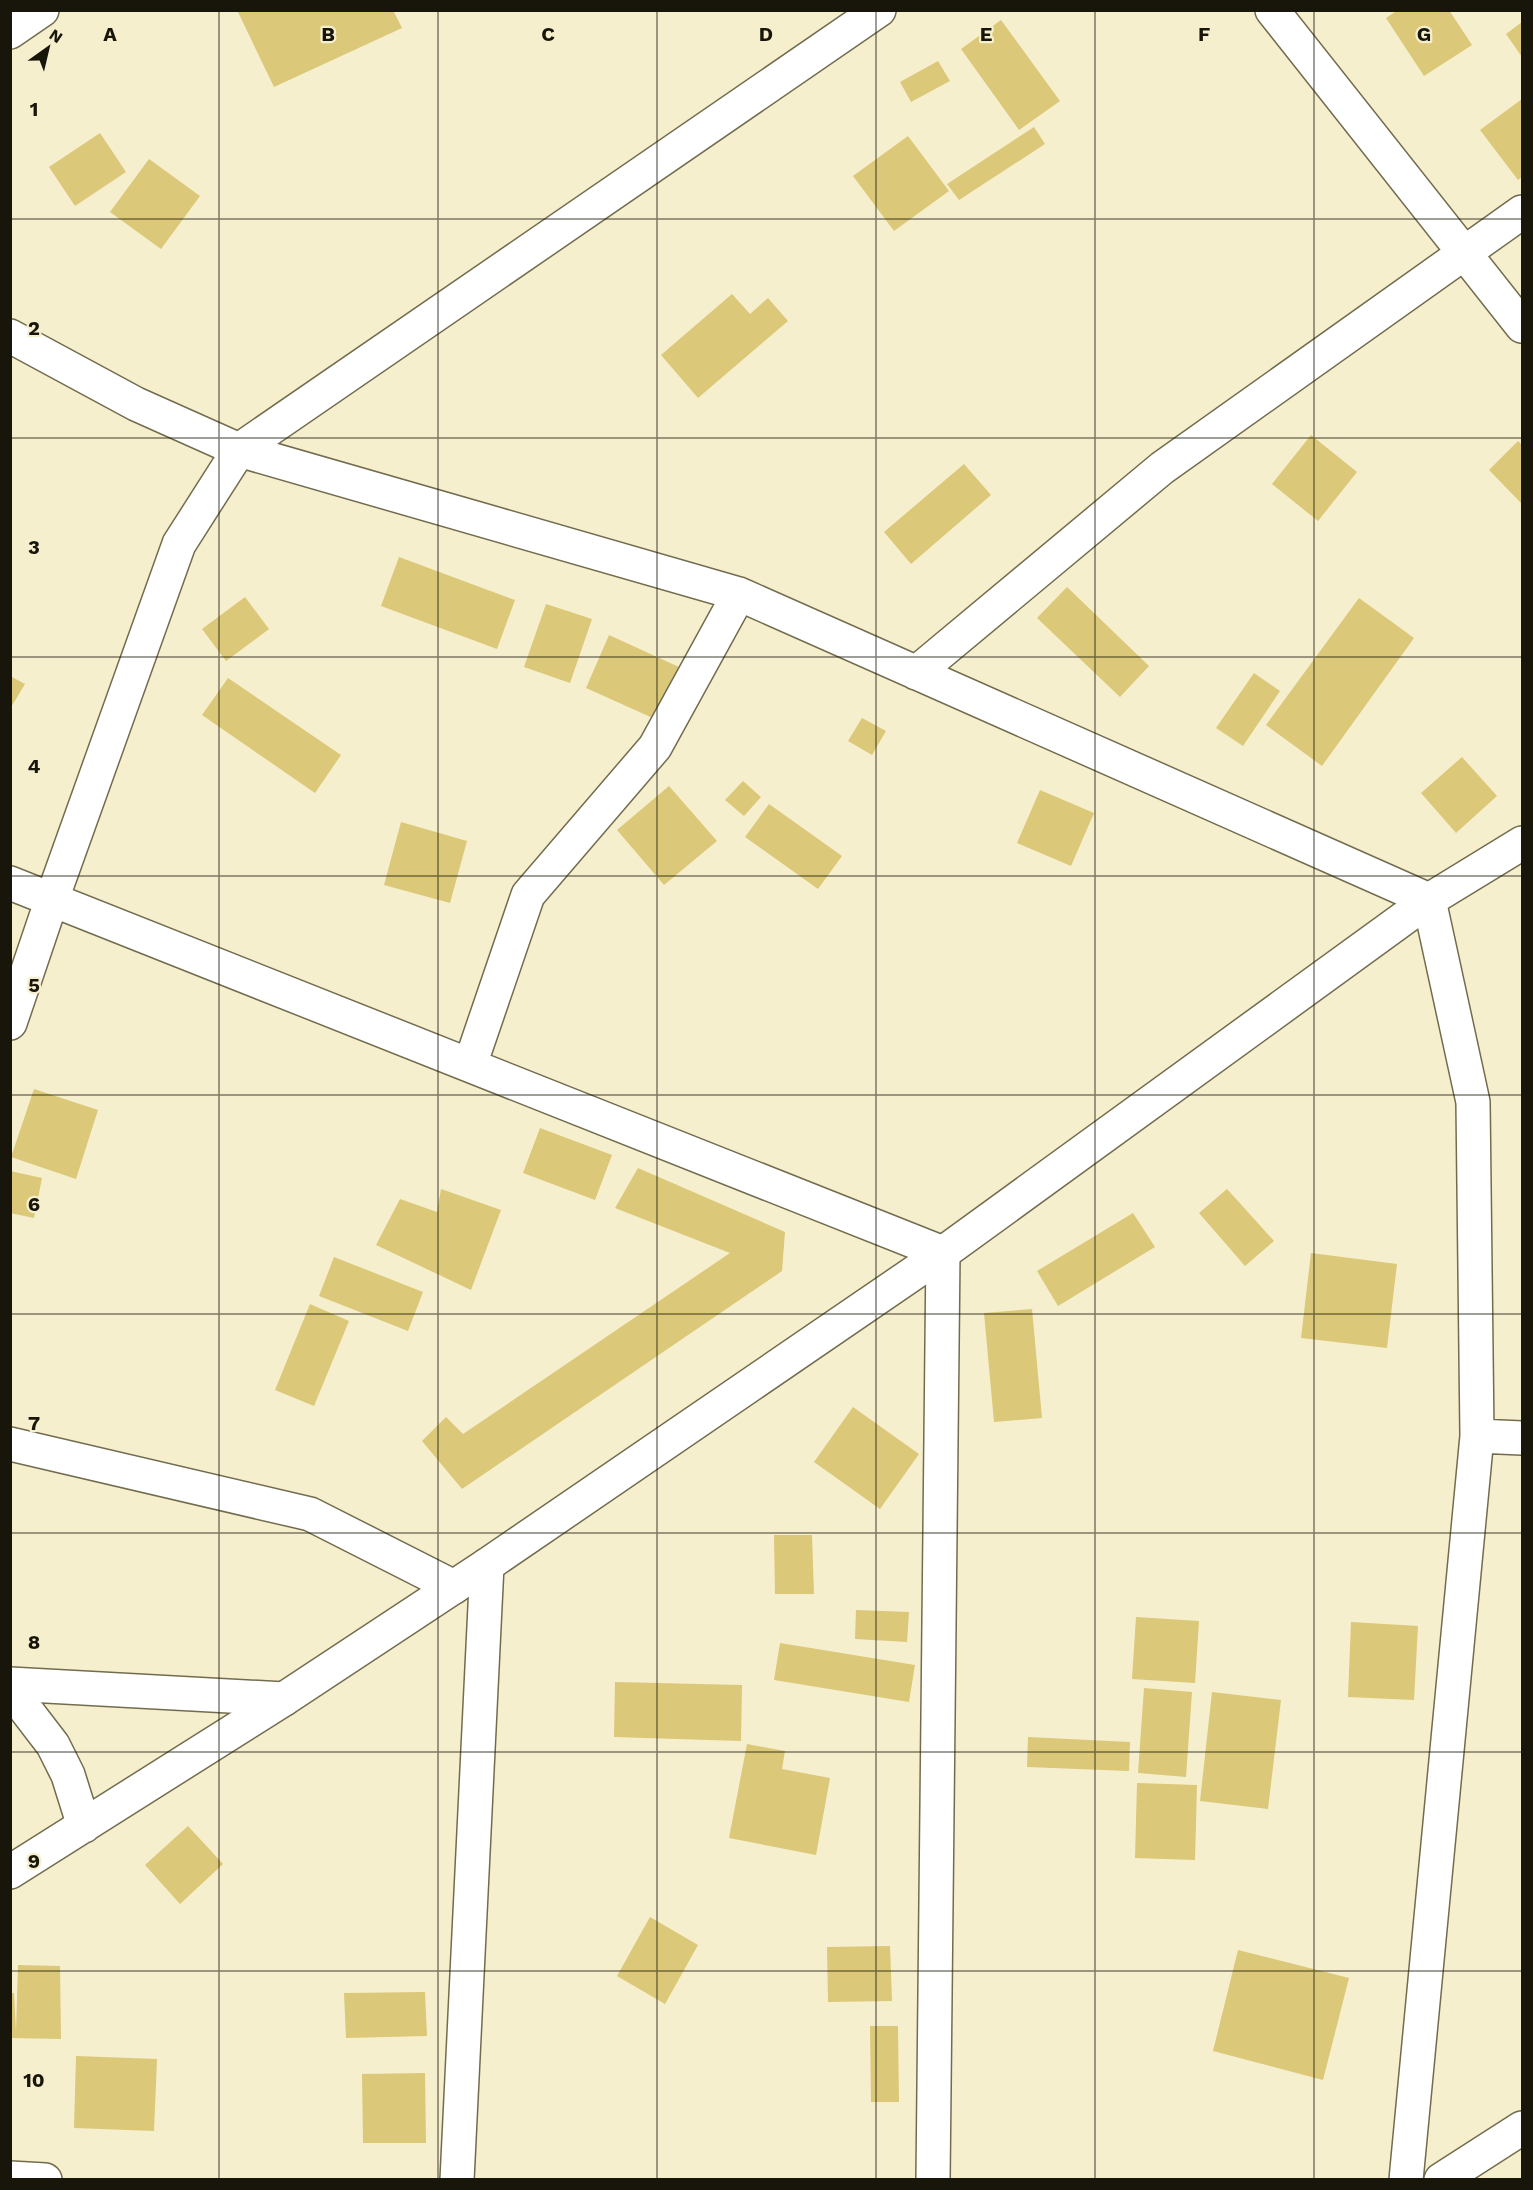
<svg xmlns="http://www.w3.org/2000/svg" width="1533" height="2190" font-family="'Work Sans',sans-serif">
<rect width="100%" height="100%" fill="#f6efce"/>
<path fill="#dbc878" d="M237,10h156l9,18 -128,59z
M1398,10h51l23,35 -48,31 -38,-58z
M1001,20l59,81 -41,29 -58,-81z
M1522,22v35l-16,-23z
M938,61l12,20 -39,21 -11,-20z
M1522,99v78l-4,3 -38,-50z
M1034,127l11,17 -86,56 -12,-16z
M100,133l26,39 -51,34 -26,-39z
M908,136l41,55 -55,40 -41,-55z
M149,159l51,37 -39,53 -51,-37z
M732,294l18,20 18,-16 20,23 -90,77 -37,-43z
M1311,435l46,37 -39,49 -46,-37z
M1518,441l4,4v59l-33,-34z
M964,464l27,31 -80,69 -27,-32z
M399,557l116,43 -18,49 -116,-43z
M1067,587l82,79 -29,31 -83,-79z
M245,597l24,32 -43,32 -24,-32z
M1359,598l55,40 -92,128 -56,-41z
M546,604l46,15 -22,64 -46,-16z
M609,635l70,32 -24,52 -69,-31z
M1254,673l26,18 -37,55 -27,-18z
M10,676l15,8 -15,25z
M228,678l113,77 -26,38 -113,-78z
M862,718l24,13 -14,24 -24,-14z
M1462,757l35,39 -41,37 -35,-40z
M743,781l18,16 -17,19 -19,-16z
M669,786l48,55 -53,44 -47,-55z
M1040,790l54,23 -23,53 -54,-23z
M769,804l73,52 -24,33 -73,-52z
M401,822l66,19 -17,62 -66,-18z
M34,1089l64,21 -22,69 -65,-22z
M540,1128l72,27 -17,45 -72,-27z
M638,1168l147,64 -3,39 -320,218 -40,-48 24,-24 17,17 267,-181 -115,-45z
M10,1171l32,7 -8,40 -24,-5z
M441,1189l60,21 -30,80 -95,-45 24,-46 37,13z
M1227,1189l47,52 -29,25 -46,-53z
M1133,1213l22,34 -97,59 -21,-35z
M1311,1253l86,11 -10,84 -86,-10z
M334,1257l89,35 -15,39 -89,-35z
M310,1304l39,17 -35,85 -39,-16z
M1032,1309l10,109 -48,4 -10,-109z
M853,1407l66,47 -39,55 -66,-47z
M774,1535h38l2,59h-39z
M856,1610l53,2 -2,30 -52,-3z
M1136,1617l63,4 -4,62 -63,-4z
M1351,1622l67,4 -4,74 -66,-3z
M780,1643l135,22 -6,37 -135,-22z
M615,1682l127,3 -1,56 -127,-4z
M1144,1688l48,4 -6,85 -48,-4z
M1212,1692l69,8 -13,109 -68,-8z
M1028,1737l102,5 -1,29 -102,-4z
M747,1744l38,7 -3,18 48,9 -14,77 -87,-17z
M1137,1783l60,2 -2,75 -60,-2z
M188,1826l35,38 -43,40 -35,-39z
M650,1917l48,28 -33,59 -48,-28z
M890,1946l2,55 -64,1 -1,-55z
M1238,1950l111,28 -26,102 -110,-29z
M18,1965l42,1 1,73 -51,-1v-45h4l2,39z
M425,1992l2,44 -81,2 -2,-45z
M870,2026h28l1,76h-28z
M76,2056l81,3 -3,72 -80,-3z
M425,2073l1,70h-63l-1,-69z"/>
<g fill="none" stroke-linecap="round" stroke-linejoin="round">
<defs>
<path id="minor" d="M1272,10l250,316
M10,32l32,-22
M10,336l126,68 103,46 500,144 690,306 44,202 4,334 -71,744
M916,673l246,-205 360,-256
M10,883l933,370 -10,927
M10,1023l42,-124 127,-355 60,-94 640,-440
M470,1065l58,-170 127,-148 84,-153
M1477,1436l45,2
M10,1444l300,70 144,73
M10,2178l35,2
M457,2180l30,-615
M1441,2180l81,-52"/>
<path id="secondary" d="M10,1684l274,15"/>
<path id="trunk" d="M10,1689l43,56 15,30 16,51
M10,1872l274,-173 203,-134 456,-312 486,-353 93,-57"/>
</defs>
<use href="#minor" stroke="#726c4f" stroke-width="36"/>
<use href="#secondary" stroke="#726c4f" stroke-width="36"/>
<use href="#trunk" stroke="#726c4f" stroke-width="36"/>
<use href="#minor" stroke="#fff" stroke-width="33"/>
<use href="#secondary" stroke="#fff" stroke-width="33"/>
<use href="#trunk" stroke="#fff" stroke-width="33"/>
</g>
<path fill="none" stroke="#18160a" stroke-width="1.5" stroke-opacity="0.55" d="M219,10v2170M438,10v2170M657,10v2170M876,10v2170M1095,10v2170M1314,10v2170M10,219h1512M10,438h1512M10,657h1512M10,876h1512M10,1095h1512M10,1314h1512M10,1533h1512M10,1752h1512M10,1971h1512"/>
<g font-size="20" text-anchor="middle" font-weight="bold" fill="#18160a" stroke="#f6efce" stroke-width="4.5" stroke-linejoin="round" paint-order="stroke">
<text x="110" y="41">A</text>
<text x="328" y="41">B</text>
<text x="548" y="41">C</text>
<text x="766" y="41">D</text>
<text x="986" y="41">E</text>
<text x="1204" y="41">F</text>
<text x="1424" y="41">G</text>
<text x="34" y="116">1</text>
<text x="34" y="335">2</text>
<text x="34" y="554">3</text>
<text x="34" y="773">4</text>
<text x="34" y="992">5</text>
<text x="34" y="1211">6</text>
<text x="34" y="1430">7</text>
<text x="34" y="1649">8</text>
<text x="34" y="1868">9</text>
<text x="34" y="2087">10</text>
</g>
<rect width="1533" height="2190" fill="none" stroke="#18160a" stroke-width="24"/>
<g transform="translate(48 48) rotate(34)" stroke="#f6efce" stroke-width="4.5" paint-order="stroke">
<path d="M0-4.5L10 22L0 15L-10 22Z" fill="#18160a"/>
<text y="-9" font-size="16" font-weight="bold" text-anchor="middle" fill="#18160a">N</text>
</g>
</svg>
